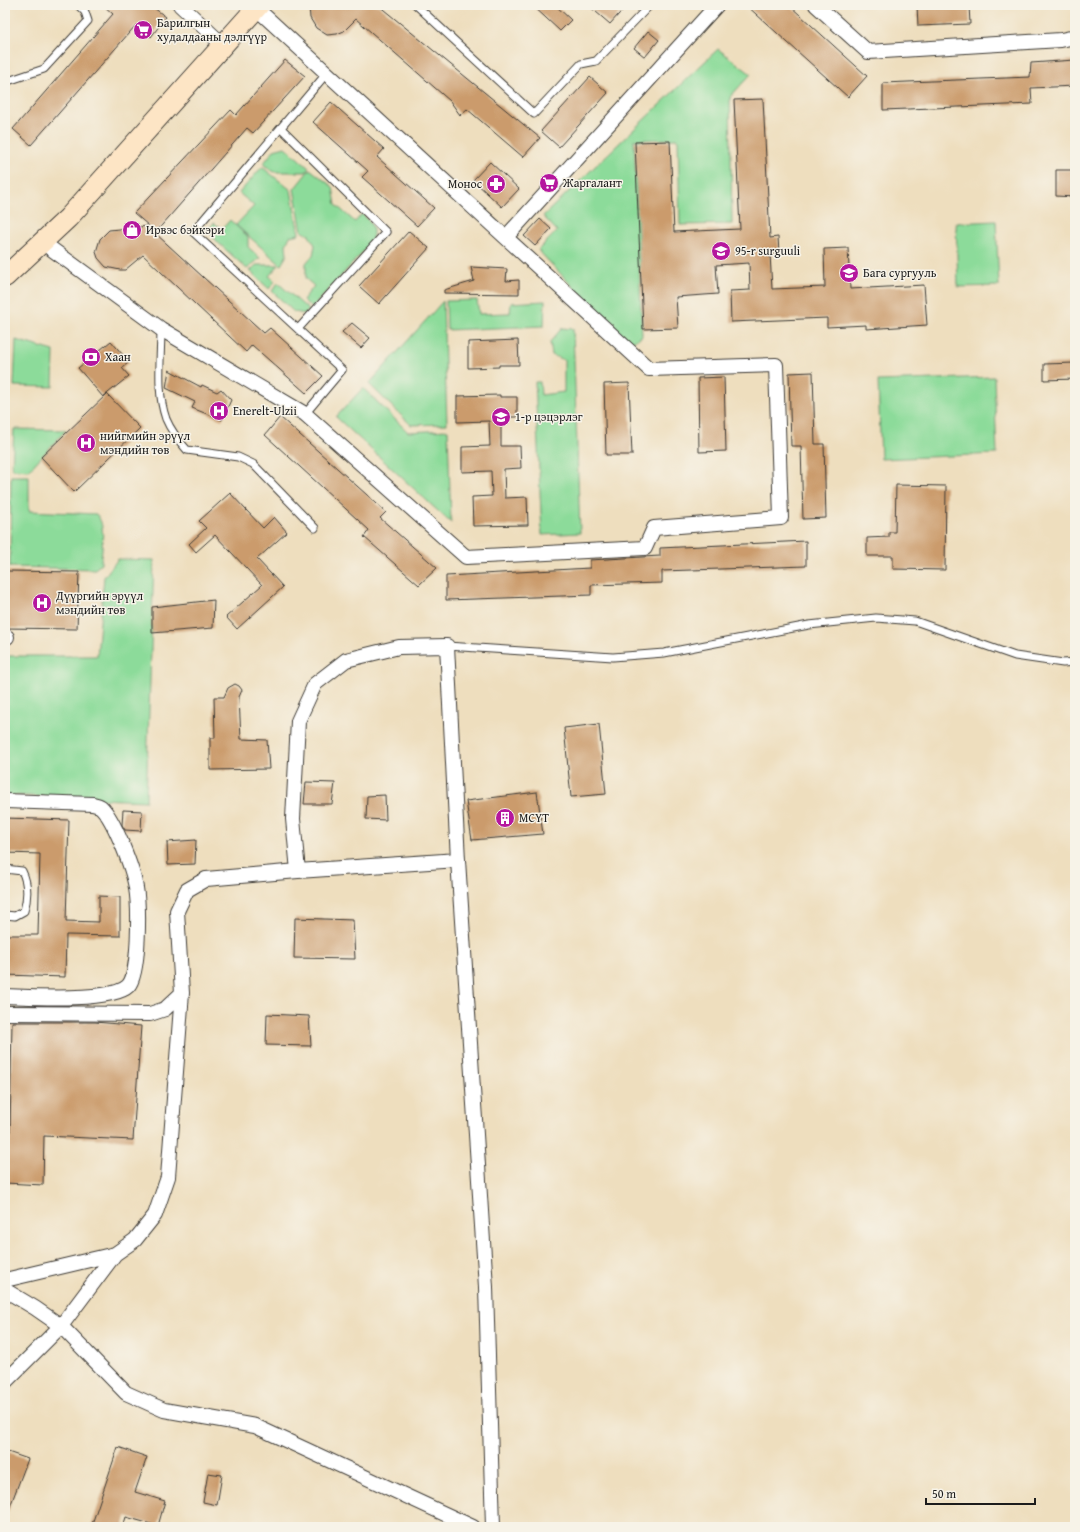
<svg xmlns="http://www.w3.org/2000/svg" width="1080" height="1532" font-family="'Gentium Book Plus',serif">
<rect width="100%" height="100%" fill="#f7f3e8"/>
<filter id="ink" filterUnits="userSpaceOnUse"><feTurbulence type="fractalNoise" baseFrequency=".025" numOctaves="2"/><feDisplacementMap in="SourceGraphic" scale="8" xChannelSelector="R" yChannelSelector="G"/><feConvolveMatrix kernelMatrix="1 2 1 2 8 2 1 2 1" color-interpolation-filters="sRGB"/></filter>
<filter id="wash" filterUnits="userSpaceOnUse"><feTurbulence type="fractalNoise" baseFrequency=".012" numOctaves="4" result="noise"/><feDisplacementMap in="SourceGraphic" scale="16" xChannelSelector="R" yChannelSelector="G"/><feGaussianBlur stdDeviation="0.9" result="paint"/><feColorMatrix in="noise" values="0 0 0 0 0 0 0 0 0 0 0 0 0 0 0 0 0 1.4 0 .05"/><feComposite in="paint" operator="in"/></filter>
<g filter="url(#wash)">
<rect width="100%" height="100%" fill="#eedebe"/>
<path fill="#8cdb9a" stroke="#547c5b" d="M718,49l33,25 -21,23 2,127 -52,1 -2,-86 -44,1 8,196 -14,9 -90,-95 19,-19 -14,-15z
M285,147l24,21 -3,4h-32l-11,-8 11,-14z
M262,167l29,23 8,44 -9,2 -4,9 1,10 -6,10 -45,-40 18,-19 -15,-13z
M310,169l23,18 3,18 19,17 7,-8c11,9 14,17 8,30l-58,64 -9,-8 11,-14 -8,-7v-16l7,-8 2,-10 -7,-11 -6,-2 -8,-43z
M230,220l18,17v10l12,11 -13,11 -34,-31 -3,-11 4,-4 8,6z
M996,221l3,65 -41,1 -2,-64z
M256,265h23l-10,11 6,5 -6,8 -19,-18z
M278,283l31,27 -4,4 -11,-2 -22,-21z
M477,300l2,14 31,-1 1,-10 34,-2 -1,25 -97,4 -1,-29z
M443,301l4,123 -36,1 -42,-41z
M562,328l11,1 7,204 -38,2 -7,-153h5l1,13 23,-3v-32l-12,-5 -2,-13z
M16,340l38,11 -1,36 -39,-1z
M8,343l-1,58h-2v-57z
M994,377l3,77 -116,5 -3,-78z
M363,388l45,44 40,-2 3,93 -115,-106z
M14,429l52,1 -37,40 -17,-1z
M11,476h18v35l67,3c11,10 5,36 5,50l-6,5 -85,-2z
M118,559l36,1 -8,241 -141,-6v-139h92l7,-79z"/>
<g id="blocks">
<path fill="#cb9b6c" d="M103,5h47l16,12 -15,20 -15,-12 -105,120 -18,-16 100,-115z
M309,5h69l162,133 -17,19 -56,-48 -7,6 -10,-14 -94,-82 -12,12 -7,3 -10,1 -11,-7 -6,-10z
M532,5h23l16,15 -11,11z
M588,5h39l-17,19z
M746,5h43l78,71 -19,21z
M917,5h52l1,19 -52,2z
M648,31l11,9 -14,17 -11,-9z
M285,60l20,16 -52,57 -6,-5 -92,105 109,100 6,-5 53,48 -17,17 -54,-48 -6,7 -103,-97 -18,15h-5l-14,-3 -8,-9 -2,-6 4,-13 9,-9 40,-4 -15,-13 97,-103 5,5z
M1075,60v26l-44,2 1,16 -149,6v-27l147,-6 1,-14z
M590,77l18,16 -49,54 -18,-16z
M763,99l7,139 8,-1 1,16 -9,1 2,35 53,-2 -1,-38 24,-1 2,41 74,-4 3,40 -61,4v-4l-39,2v-9l-96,4 -1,-31 20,-1 -1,-27 -33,2 2,29 -42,3 2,31 -35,1 -8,-187 35,-1 4,91 66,-3 -6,-129z
M331,102l53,47 -7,8 57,51 -17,18 -55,-49 6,-6 -55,-49z
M490,162l29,27 -17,18 -29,-27z
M1056,170h19v27l-19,-1z
M540,219l11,10 -16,17 -11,-10z
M409,231l20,17 -50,56 -20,-18z
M471,267l36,2 -1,12 13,-1v14l-75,-1v-3l30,-9z
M352,323l18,15 -9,10 -19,-16z
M518,340l1,25h-20v2l-31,1v-26z
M111,341l18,21 -7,6 7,8 -26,21 -25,-29z
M1075,363v16l-31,1v-16z
M169,370l32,17 1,-2 15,7 4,-3 10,11 -9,20 -30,-12 3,-6 -29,-14z
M813,372l2,72h9l2,74 -23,1 -2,-73h-10l-2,-73z
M724,377l2,74 -27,1 -1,-74z
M629,383l3,72h-26l-2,-71z
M107,394l33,34 -66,64 -33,-35z
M500,395v2h17v20h-16v29h19l1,22 -17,1 1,29 22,-1 1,28 -55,1 -1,-29 20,-1 -1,-25 -29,1v-25l28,-1 -1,-25 -32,1v-26z
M280,417l106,95 -6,6 57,50 -18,17 -55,-48 5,-7 -104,-95z
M896,485l50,1 -1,84 -52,-1v-13h-26v-18l22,-1v-5h6z
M230,493l33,35 11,-11 13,15 -30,27 26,28 -46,42 -11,-12 36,-32 -47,-50 -19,17 -7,-8 17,-16 -7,-7z
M806,541v25l-144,5v12l-71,2v10l-145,5v-24l144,-8v-8l70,-4v-8z
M7,571l72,1 -2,57 -72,-1v-50h2z
M214,600l-1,28 -61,5v-26z
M235,684l4,2 3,4 -3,7 2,42 26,1 2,29 -59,1v-32h5l-1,-41h10l4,-9z
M599,724l7,70 -35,3 -7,-69z
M306,782l29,1 -3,21h-28z
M537,792l6,42 -71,6 -6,-39z
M385,795l1,25 -20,-1 1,-23z
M123,810l19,1 -1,20 -16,-1 -3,-5z
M5,818l64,2 -3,101 33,1v-26l21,1v39l-54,-1 -1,42 -60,-2v-40h33l2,-81 -35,-1z
M196,840l-1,24 -27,1 -1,-23z
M295,918l58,2 2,39 -61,-1z
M267,1014l42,2 2,30 -45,-1z
M12,1022h83l46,4 -8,114 -89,-4 -1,49 -38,-2v-50l5,1z
M118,1447l29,10 -12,35 30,9 -7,25 -32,-9 -3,10h-32z
M5,1451l23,8 -22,58 -1,-1z
M208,1473l14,2 -5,30 -14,-3z"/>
</g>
</g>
<g filter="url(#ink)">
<use href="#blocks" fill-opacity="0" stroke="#3c3934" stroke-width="1"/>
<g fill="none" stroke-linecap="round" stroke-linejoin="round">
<defs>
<path id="lane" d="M416,5l118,109 47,-50 15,-3 54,-56
M5,82l39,-13 44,-48 -3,-9 -7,-7
M281,128l105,104 -88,97
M161,329c0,29 -5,62 5,90 5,12 13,22 21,31l51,7 15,7 62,64
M305,414l37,-44 -149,-138 134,-159
M447,646l166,11 51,-4 145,-28 67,-7 39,3 100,35 48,7 12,-1
M5,869l17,2c6,12 6,26 2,40l-9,5 -10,-1"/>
<path id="street" d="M180,5l43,40
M816,5l52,47 193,-12 14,-3
M506,237l211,-232
M42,242l119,87 144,85 161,143 179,-9 9,-20 127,-10 -5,-153 -127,4 -393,-361
M5,637h2
M5,801l88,3c2,1 6,1 8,3 13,12 32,62 35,81 3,17 4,86 -8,98 -16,16 -99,11 -123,10
M298,871l-5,-52 5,-98 17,-37 31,-24 53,-13 48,-1 11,214 28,427 7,240
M5,1013l145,1 15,-5 17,-16 -5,-82 10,-21 19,-11 92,-8 160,-11
M5,1280l110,-26
M5,1290l30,18 26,18 65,67 38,17 91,16 218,101
M5,1382l56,-56 54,-72 20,-14 20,-25 13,-38 14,-184"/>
<path id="secondary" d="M5,277l63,-59 191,-213"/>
</defs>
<use href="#lane" stroke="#3c3934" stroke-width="9"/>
<use href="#street" stroke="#3c3934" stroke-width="16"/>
<use href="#secondary" stroke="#3c3934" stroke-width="22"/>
<use href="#lane" stroke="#fff" stroke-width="7"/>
<use href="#street" stroke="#fff" stroke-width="14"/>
<use href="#secondary" stroke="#fde5c5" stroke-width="20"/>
</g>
</g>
<defs>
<symbol id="supermarket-disc" viewBox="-11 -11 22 22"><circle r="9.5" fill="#b5179e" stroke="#f7f3e8"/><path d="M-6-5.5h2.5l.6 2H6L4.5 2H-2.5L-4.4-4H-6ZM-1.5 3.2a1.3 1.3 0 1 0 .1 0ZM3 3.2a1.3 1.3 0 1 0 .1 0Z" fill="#fff"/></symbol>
<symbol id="pharmacy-disc" viewBox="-11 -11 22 22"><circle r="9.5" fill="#b5179e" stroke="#f7f3e8"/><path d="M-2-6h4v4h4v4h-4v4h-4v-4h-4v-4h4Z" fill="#fff"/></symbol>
<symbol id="shop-disc" viewBox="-11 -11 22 22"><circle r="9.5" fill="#b5179e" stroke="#f7f3e8"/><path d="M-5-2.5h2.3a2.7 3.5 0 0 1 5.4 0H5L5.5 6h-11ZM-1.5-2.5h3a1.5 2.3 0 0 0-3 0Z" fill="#fff"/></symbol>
<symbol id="school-disc" viewBox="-11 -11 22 22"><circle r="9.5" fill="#b5179e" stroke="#f7f3e8"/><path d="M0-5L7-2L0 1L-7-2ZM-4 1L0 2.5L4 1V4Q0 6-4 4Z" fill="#fff"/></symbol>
<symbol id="bank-disc" viewBox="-11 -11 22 22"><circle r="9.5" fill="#b5179e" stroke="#f7f3e8"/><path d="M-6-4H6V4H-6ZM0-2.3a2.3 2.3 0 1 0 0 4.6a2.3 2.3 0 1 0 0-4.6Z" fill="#fff"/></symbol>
<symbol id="hospital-disc" viewBox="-11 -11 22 22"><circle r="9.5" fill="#b5179e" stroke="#f7f3e8"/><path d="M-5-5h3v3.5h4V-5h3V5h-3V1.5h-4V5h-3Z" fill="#fff"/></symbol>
<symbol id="building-disc" viewBox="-11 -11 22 22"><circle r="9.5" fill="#b5179e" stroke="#f7f3e8"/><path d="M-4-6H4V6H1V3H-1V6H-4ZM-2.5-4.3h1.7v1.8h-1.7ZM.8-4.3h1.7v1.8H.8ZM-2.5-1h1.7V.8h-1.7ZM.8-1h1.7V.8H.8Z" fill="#fff"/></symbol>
</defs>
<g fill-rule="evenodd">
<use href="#supermarket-disc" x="132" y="19" width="22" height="22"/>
<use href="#supermarket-disc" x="538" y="172" width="22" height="22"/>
<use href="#pharmacy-disc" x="485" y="173" width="22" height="22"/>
<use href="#shop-disc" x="121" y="219" width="22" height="22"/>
<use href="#school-disc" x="710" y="240" width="22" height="22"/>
<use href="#school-disc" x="838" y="262" width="22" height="22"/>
<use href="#bank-disc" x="80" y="346" width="22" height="22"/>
<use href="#hospital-disc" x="208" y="400" width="22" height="22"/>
<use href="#school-disc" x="490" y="406" width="22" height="22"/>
<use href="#hospital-disc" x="75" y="432" width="22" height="22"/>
<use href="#hospital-disc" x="31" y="592" width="22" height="22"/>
<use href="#building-disc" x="494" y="807" width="22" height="22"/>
</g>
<g text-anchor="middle" stroke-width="3" stroke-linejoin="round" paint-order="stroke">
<g font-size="12" fill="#1c1c1c" stroke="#f7f3e8" text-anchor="start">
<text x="157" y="27">Барилгын<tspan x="157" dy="14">худалдааны дэлгүүр</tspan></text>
<text x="563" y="187">Жаргалант</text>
<text x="482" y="188" text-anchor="end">Монос</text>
<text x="146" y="234">Ирвэс бэйкэри</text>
<text x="735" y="255">95-r surguuli</text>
<text x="863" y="277">Бага сургууль</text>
<text x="105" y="361">Хаан</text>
<text x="233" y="415">Enerelt-Ulzii</text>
<text x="515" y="421">1-р цэцэрлэг</text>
<text x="100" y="440">нийгмийн эрүүл<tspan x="100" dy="14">мэндийн төв</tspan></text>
<text x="56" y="600">Дүүргийн эрүүл<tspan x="56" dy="14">мэндийн төв</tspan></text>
<text x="519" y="822">МСҮТ</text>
</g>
</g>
<rect width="1080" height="1532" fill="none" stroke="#f7f3e8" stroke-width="20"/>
<path d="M926 1498v6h109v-6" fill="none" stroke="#1c1c1c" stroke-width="2"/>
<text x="932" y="1498" font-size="12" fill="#1c1c1c" stroke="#f7f3e8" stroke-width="3" paint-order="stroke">50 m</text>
</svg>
